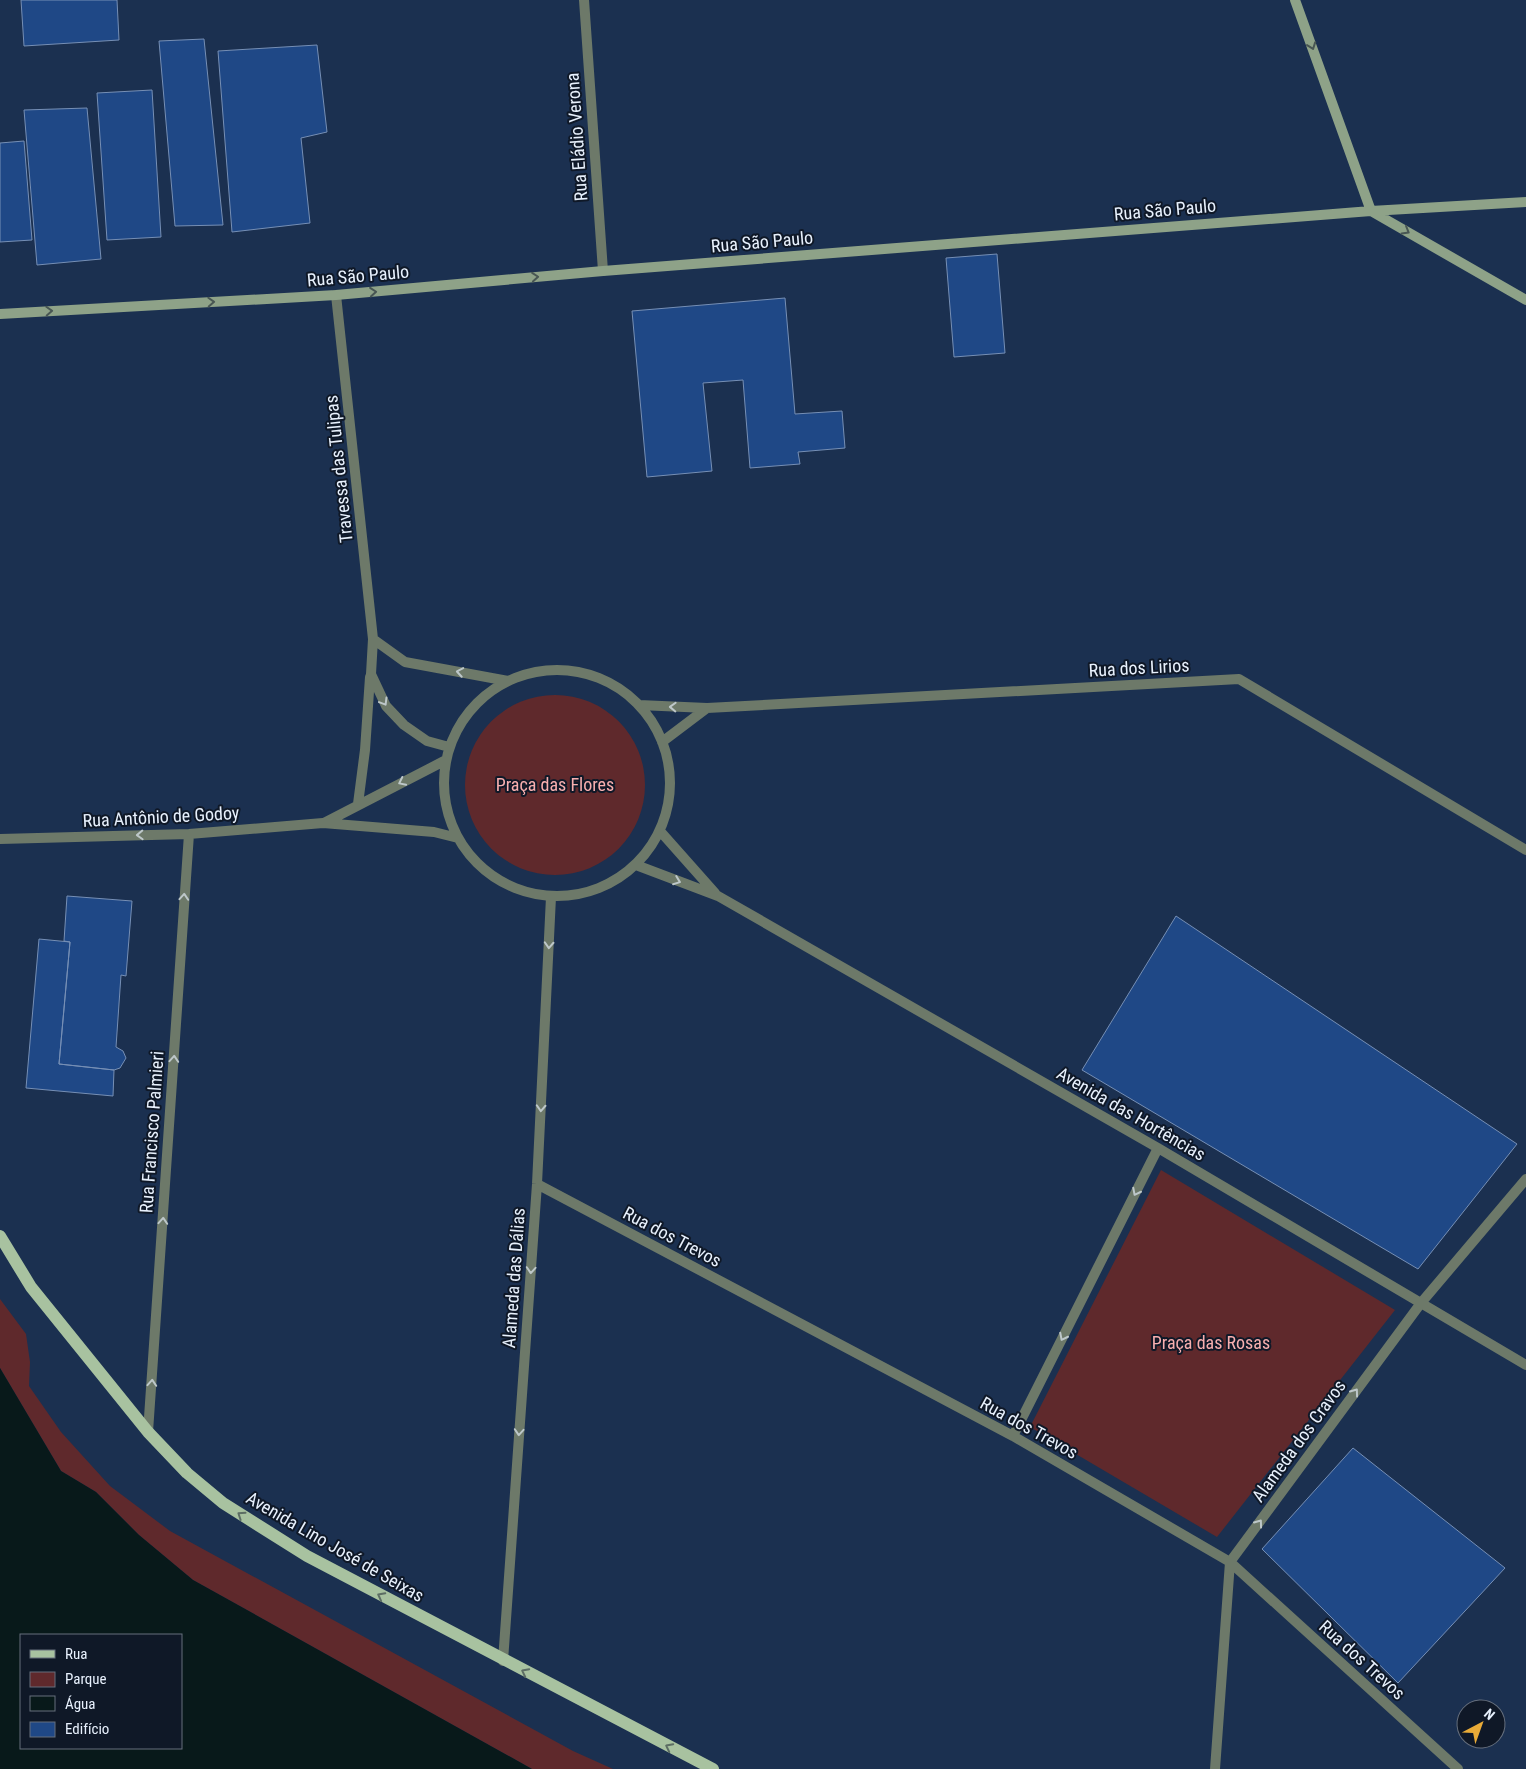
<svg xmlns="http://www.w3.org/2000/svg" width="1526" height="1769" font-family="'Roboto Condensed',sans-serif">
<rect width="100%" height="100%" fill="#1b3050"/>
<path fill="#5f292c" d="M465 785a90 90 0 1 1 180 0a90 90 0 1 1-180 0Z
M1161,1170l234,140 -178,227 -187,-110z
M0,1299l26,35 4,28 -1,24 32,46 49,54 60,45 403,220 40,18h-81l-339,-189 -54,-45 -43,-43 -35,-21 -61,-103z"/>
<path fill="#08191a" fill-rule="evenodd" d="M0,1368l61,103 35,21 43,43 54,45 339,189h-532zM21,1635h160v113h-160z"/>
<path fill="#1f4886" stroke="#768fb5" d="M21,0h96l2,40 -95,6z
M204,39l19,186 -48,1 -16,-185z
M317,45l10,87 -26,6 9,85 -78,9 -14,-181z
M152,90l9,147 -54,3 -10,-147z
M87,108l14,151 -64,6 -13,-155z
M24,141l8,99 -32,2v-99z
M997,254l8,99 -51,4 -8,-99z
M785,298l10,116 47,-3 3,37 -47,4 2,12 -50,4 -7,-88 -40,3 9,88 -65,6 -15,-166z
M67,896l65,5 -6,75 -5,-1 -5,72 7,4 3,7 -6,10 -6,2 -55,-6 11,-122 -6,-1z
M1176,916l341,228 -99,125 -336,-199z
M39,939l31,3 -11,122 55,6 -1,26 -87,-8z
M1353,1448l152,120 -107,115 -136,-134z"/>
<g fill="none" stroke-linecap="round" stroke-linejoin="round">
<path stroke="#6d7969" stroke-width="10" d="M584,0l19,271
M336,295l37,344 -2,35 15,32 18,19 23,16 22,6
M373,639l32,23 103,19
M444 783a113 113 0 1 1 226 0a113 113 0 1 1-226 0Z
M639,705l68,3 532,-29 287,171
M662,742l45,-34
M358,804l7,-54 5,-73
M324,823l122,-63
M660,831l55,62
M0,839l189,-5 134,-11 111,9 24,6
M636,865l82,31 440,252 368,217
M537,1184l476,252 217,126 228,207
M148,1432l41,-598
M1013,1436l145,-288
M503,1661l34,-477 14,-287
M1215,1769l15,-207 191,-259 105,-124"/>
<path stroke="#8ea288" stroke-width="10" d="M1295,0l76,211 155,89
M0,314l336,-19 267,-24 768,-60 155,-9"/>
<path stroke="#a8c2a0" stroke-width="12" d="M0,1236l31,51 117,145 39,41 36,30 84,53 406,213"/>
</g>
<defs><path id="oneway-chevron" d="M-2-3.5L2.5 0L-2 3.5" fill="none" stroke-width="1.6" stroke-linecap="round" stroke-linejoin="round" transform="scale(1.25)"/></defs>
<g stroke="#485653">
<use href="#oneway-chevron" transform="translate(1312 46) rotate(70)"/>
<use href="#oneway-chevron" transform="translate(1406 231) rotate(30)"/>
<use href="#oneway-chevron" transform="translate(535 277) rotate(-5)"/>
<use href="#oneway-chevron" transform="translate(373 292) rotate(-5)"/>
<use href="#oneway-chevron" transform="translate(211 302) rotate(-3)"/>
<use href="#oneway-chevron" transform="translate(49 311) rotate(-3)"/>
</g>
<g stroke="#bdc7c9">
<use href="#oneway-chevron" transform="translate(460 672) rotate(-170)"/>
<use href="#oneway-chevron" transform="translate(384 702) rotate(59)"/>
<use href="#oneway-chevron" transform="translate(673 707) rotate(-178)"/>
<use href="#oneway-chevron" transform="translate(402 782) rotate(154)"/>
<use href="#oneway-chevron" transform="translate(140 835) rotate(178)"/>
<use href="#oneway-chevron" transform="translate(677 881) rotate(21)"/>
<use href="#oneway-chevron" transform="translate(184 897) rotate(-86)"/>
<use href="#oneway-chevron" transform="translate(549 945) rotate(93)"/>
<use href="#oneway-chevron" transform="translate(174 1059) rotate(-86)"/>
<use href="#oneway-chevron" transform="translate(541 1108) rotate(93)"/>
<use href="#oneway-chevron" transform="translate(1136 1192) rotate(117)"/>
<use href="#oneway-chevron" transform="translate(163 1221) rotate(-86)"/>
<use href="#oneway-chevron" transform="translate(531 1270) rotate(94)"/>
<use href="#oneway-chevron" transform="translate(1063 1337) rotate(117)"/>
<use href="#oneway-chevron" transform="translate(152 1383) rotate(-86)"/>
<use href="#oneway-chevron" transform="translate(1355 1392) rotate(-54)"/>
<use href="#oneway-chevron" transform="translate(519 1432) rotate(94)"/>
<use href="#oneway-chevron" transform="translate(1259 1523) rotate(-54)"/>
</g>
<g stroke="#5c6d64">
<use href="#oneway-chevron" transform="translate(241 1515) rotate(-146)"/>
<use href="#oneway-chevron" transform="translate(381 1596) rotate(-152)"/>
<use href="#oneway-chevron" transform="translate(525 1672) rotate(-153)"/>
<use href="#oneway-chevron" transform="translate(669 1747) rotate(-153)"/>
</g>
<g text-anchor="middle" stroke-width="4" stroke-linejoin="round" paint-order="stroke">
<g font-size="18" fill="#e8f1fd" stroke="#0f1827">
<text transform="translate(577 137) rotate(-94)" y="6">Rua Eládio Verona</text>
<text transform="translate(1165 210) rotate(-5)" y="6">Rua São Paulo</text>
<text transform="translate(762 242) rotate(-5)" y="6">Rua São Paulo</text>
<text transform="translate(358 276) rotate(-5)" y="6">Rua São Paulo</text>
<text transform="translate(339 469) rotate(-96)" y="6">Travessa das Tulipas</text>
<text transform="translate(1139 668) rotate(-3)" y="6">Rua dos Lirios</text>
<text transform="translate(161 817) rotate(-3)" y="6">Rua Antônio de Godoy</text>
<text transform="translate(1131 1114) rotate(30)" y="6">Avenida das Hortências</text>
<text transform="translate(152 1132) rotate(-86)" y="6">Rua Francisco Palmieri</text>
<text transform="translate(672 1237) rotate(28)" y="6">Rua dos Trevos</text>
<text transform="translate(514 1278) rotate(-86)" y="6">Alameda das Dálias</text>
<text transform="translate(1029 1428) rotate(29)" y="6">Rua dos Trevos</text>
<text transform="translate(1299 1441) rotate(-54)" y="6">Alameda dos Cravos</text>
<text transform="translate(335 1547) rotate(30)" y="6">Avenida Lino José de Seixas</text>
<text transform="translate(1362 1660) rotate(42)" y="6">Rua dos Trevos</text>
</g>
<g font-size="18" fill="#f8afaf" stroke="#0f1827">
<text x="555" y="791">Praça das Flores</text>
<text x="1211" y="1349">Praça das Rosas</text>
</g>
</g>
<rect x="20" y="1634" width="162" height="115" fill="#0f1827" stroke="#666f7d"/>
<rect x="30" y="1650" width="25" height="8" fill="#a8c2a0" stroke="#666f7d"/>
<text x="65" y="1659" font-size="15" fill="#e8f1fd">Rua</text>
<rect x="30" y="1672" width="25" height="15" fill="#5f292c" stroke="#666f7d"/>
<text x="65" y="1684" font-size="15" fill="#e8f1fd">Parque</text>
<rect x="30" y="1696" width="25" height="15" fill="#08191a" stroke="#666f7d"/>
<text x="65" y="1709" font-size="15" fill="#e8f1fd">Água</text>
<rect x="30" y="1722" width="25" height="15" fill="#1f4886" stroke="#666f7d"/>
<text x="65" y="1734" font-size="15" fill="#e8f1fd">Edifício</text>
<g transform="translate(1481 1724) rotate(41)"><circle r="24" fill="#0f1827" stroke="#666f7d"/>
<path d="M0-4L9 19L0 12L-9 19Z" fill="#e9ab38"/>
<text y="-8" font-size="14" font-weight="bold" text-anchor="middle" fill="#e8f1fd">N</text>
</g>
</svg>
